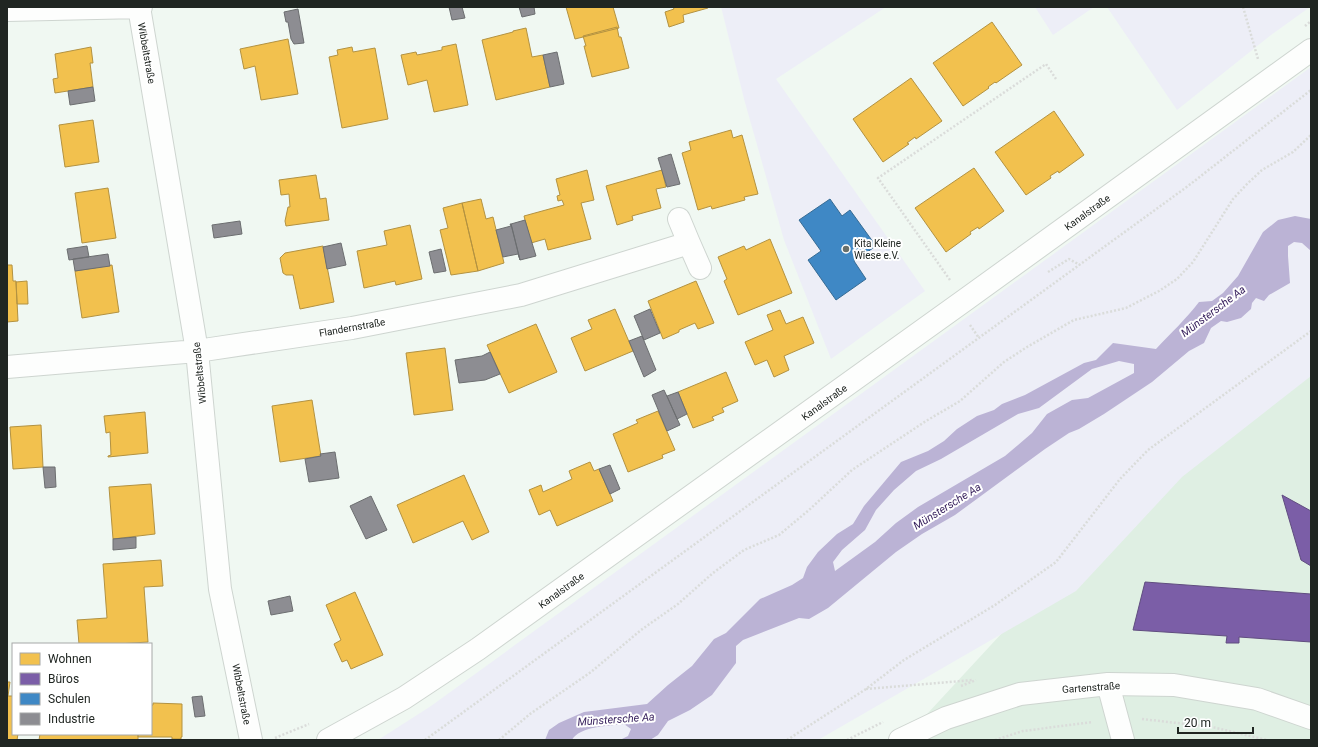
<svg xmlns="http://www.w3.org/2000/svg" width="1318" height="747" font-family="Roboto,sans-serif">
<rect width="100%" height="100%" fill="#f0f8f2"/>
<path fill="#dfefe3" d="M1311,357v383h-408l259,-280z"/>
<path fill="#edeef7" d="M721,7h165l-110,72 149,212 -94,68 -47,-119 -40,-141z
M1035,7h59l-41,28z
M1107,7h203l-39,28 -94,75z
M1311,67v309l-129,101 -106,114 -258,149h-440l53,-34z"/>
<path fill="#bbb3d5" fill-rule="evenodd" d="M1295,216l16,3v32l-9,-8 -8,-1 -6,4v10l2,27 -21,12 -5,6 -8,-3 -4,5 -1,6 -10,9 -14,4 -6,-1 -10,7 -7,15 -15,8 -37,31 -48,32 -25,15 -10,4 -24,16 -90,66 -33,19 -26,18 -68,56 -19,11 -10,-1 -56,22 -7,6v17l-24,32 -22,15 -22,11 -10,14 -8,5h-30l8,-4 3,-7 -7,-5c-14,2 -45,2 -52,16h-27l4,-10 10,-7 25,-11 63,-8 21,-19 24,-19 22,-27 12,-6 34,-34 32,-14 11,-7 4,-11 11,-15 19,-18 16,-10 11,-18 37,-44 27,-11 16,-10 13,-12 20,-13 17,-6 8,-6 23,-9 59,-32 12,-3 17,-17 43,6c15,-16 30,-30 43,-47l13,-1 11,-8 15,-17 25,-44 15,-12zM1119,361l15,3v9l-46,25 -16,2 -25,14 -15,19 -27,23 -87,51 -22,16 -21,19 -40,29 -2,-9 9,-12 23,-20 11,-20 18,-20 22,-19 25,-12 77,-45 21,-6 53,-39z"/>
<path fill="#f2c14e" stroke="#b39241" d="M566,7h47l6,21 -44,11z
M673,7h34l1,1 -25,7 1,7 -15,5 -4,-15 9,-3z
M992,22l30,43 -26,18 -1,-1 -7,5 1,1 -26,18 -30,-43z
M617,27l2,10h2l8,31 -37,9 -8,-31h2l-3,-10z
M526,28l6,29 11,-2 7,32 -54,13 -14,-60 31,-8v-1z
M288,39l10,55 -37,6 -6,-34 -11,3 -4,-20z
M456,44l12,61 -34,7 -7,-32 -19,5 -7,-30 15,-3 1,3 25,-5v-3z
M91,47l2,16h-3l3,24 -38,6 -2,-14 5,-1 -3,-24z
M352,47l1,5 22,-4 13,71 -46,9 -13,-71 9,-2 -1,-5z
M911,78l31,43 -26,18 -1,-2 -8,6 2,1 -26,18 -30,-43z
M1054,111l30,44 -25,18 -1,-2 -8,5 1,2 -25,17 -31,-43z
M93,120l6,42 -34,5 -6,-42z
M731,130l2,8 9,-3 16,59 -14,3 1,3 -33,9 -1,-3 -13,4 -16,-57 9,-3 -2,-8z
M974,168l30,43 -25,18 -1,-2 -8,5 1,2 -25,18 -31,-44z
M587,170l7,30 -13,3 10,36 -43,11 -3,-11 -14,4 -7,-27 40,-11 -2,-5 -4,1 -1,-5 3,-1 -4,-16z
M662,170l4,17 -10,2 5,19 -29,8 1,4 -16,5 -11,-39z
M316,175l4,24 6,-1 3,22 -43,6 -1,-5 3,-14h2l-1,-13 -8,1 -2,-15z
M108,188l8,50 -34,5 -7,-50z
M481,199l5,20 7,-2 11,46 -26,8 -16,-68z
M462,203l16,68 -27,4 -11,-45 8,-2 -5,-20z
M410,225l12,54 -26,6 -1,-4 -31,7 -7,-37 30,-6 -3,-14z
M770,239l22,54 -54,22 -14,-34 3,-2 -9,-22 26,-11 2,4z
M323,246l11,56 -34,7 -7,-34h-7l-3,-2 -3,-15 5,-5z
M7,265h5l1,16h3l2,40 -11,1z
M112,265l7,47 -37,6 -7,-47z
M27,281l1,23h-11l-1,-22z
M696,281l18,42 -16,6 -3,-6 -16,7v2l-16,7 -15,-38z
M615,309l18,42 -48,20 -14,-33 21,-9 -4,-9z
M780,310l6,14 17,-7 11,26 -30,13 5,14 -15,7 -7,-17 -12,5 -10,-23 28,-12 -6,-15z
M536,324l21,48 -48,21 -22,-48z
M445,348l8,62 -39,5 -8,-62z
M726,372l12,29 -16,7 2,4 -12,5 2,3 -21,8 -15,-36z
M312,400l9,56 -41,6 -8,-56z
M658,411l17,39 -13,5 1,3 -35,14 -15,-38 25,-11 -2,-3z
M145,412l3,41 -40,4v-1l3,-1 -1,-23 -4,1 -2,-17z
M41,425l2,42 -30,2 -3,-42z
M590,462l4,9 5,-2 14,32 -56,25 -7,-16 -11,5 -10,-25 12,-5 2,7 29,-13 -3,-8z
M464,475l25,57 -17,8 -9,-19 -50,22 -16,-38z
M151,484l4,50 -42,5 -4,-52z
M161,560l2,26 -19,1 4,55 -30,2h-39l-2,-24 30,-2 -4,-54z
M355,592l28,63 -32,14 -4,-9 -5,2 -8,-18 7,-4 -15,-35z
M7,682h3l-2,14h5v38h5l-1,6h-10z
M153,703l29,1v33h-1v2h-9v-2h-34v-3h13v-29h2z
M40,734h98v6h-99z"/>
<path fill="#7b5ea7" stroke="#604d7f" d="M1282,495l29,16v55l-10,-6z
M1145,582l166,12v48l-72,-5v6h-13l1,-7 -94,-6z"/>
<path fill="#3f88c5" stroke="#366b94" d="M830,199l12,17 8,-6 26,36 -22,15 12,18 -30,21 -28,-40 13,-9 -22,-31z"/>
<path fill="#8d8d92" stroke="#6c6e70" d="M449,7h13l3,11 -13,2z
M519,7h15l1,7 -13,3z
M298,9l6,34 -10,1 -3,-5 -3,-17h-2l-2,-10z
M557,52l7,32 -14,3 -7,-32z
M93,87l2,14 -25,4 -2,-14z
M671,154l9,30 -13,3 -9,-29z
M525,220l11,36 -16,4 -9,-36z
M240,221l2,13 -28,4 -2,-13z
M510,224h1l9,36 -2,-6 -15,3 -7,-27 15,-4z
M341,243l5,22 -19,4 -4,-22z
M87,246l2,11 -20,3 -2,-11z
M441,249l5,22 -12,2 -5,-21z
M108,254l2,12 -35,5 -2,-12z
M650,309l10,24 -16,7 -10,-24z
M642,336l14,34 -12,7 -15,-36z
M490,352l10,22 -15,6 -26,3 -4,-23 27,-4z
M664,390l16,35 -13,6 -15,-36z
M678,392l9,22 -10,5 -10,-23z
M335,452l4,26 -30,4 -4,-23 16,-3 -1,-2z
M610,465l10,24 -10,5 -11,-25z
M43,467h12l1,20 -11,1z
M371,496l16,34 -21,9 -16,-33z
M136,537v11l-23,2v-11z
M290,596l3,15 -22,4 -3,-14z
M202,696l3,20 -10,1 -3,-20z"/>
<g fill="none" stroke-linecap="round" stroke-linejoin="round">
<defs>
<path id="minor" d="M139,7l58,344 23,238 31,151
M7,10l134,-3
M679,219l10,24
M7,367l190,-16 155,-23 169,-33 168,-52 11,25
M1108,684l15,56
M900,740l46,-22 74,-24 88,-10 66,1 83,14 54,19"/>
<path id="major" d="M328,740l76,-42 74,-49 487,-349 346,-250"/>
</defs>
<use href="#minor" stroke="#ced5d0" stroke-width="24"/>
<use href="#major" stroke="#ced5d0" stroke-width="24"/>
<path stroke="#dadcda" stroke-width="2.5" stroke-dasharray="2 2" stroke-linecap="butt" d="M1243,7l15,52
M1305,26l6,-5
M1048,272l21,-13 11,6
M950,280l-72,-102 168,-114 10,15
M970,325l9,13
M961,686l15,-6
M866,689l107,-9
M1142,719l70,8 55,13
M275,738l34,-14
M425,740l763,-554 123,-96
M499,740l31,-26 61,-42 50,-42 37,-26 35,-31 31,-23 35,-15 30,-25 43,-40 74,-49 34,-20 44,-39 23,-15 47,-27 52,-12 33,-17 18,-12 16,-17 40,-63 14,-15 15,-14 31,-18 18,-17
M787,740l79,-51 38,-29 91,-55 61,-43 64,-83 28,-29 163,-119
M847,740l36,-18
M995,740l28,-9 70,-9"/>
<use href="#minor" stroke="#fdfefd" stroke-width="22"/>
<use href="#major" stroke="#fdfefd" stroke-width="22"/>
</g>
<circle fill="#69706b" stroke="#fff" stroke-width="1.5" cx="846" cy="249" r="4"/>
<g text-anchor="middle" stroke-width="4" stroke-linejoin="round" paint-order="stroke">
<g font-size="10" fill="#202622" stroke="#fff">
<text transform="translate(147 53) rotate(80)" y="4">Wibbeltstraße</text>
<text transform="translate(1087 212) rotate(-36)" y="4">Kanalstraße</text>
<text transform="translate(352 327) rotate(-10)" y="4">Flandernstraße</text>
<text transform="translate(199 373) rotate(-96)" y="4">Wibbeltstraße</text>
<text transform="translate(824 402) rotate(-36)" y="4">Kanalstraße</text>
<text transform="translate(561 590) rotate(-36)" y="4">Kanalstraße</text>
<text transform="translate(1091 687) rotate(-4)" y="4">Gartenstraße</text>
<text transform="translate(242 694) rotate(79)" y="4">Wibbeltstraße</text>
</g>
<g font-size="10" fill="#202622" stroke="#fff" text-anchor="start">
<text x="854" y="247">Kita Kleine<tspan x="854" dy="12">Wiese e.V.</tspan></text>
</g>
<g font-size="11" font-style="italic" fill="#351e5b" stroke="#fff">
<text transform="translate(1213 311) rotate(-37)" y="4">Münstersche Aa</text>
<text transform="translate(947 506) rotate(-32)" y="4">Münstersche Aa</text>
<text transform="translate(616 719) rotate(-4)" y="4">Münstersche Aa</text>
</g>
</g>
<rect width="1318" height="747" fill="none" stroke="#202622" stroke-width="16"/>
<rect x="12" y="643" width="140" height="92" fill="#ffffff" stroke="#a6a8a7"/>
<rect x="20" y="653" width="20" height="12" fill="#f2c14e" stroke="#a6a8a7"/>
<text x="48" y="663" font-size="12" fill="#202622">Wohnen</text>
<rect x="20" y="673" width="20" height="12" fill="#7b5ea7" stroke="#a6a8a7"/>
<text x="48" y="683" font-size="12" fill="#202622">Büros</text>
<rect x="20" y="693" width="20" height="12" fill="#3f88c5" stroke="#a6a8a7"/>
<text x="48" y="703" font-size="12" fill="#202622">Schulen</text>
<rect x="20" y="713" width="20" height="12" fill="#8d8d92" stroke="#a6a8a7"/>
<text x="48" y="723" font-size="12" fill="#202622">Industrie</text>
<path d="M1178 727v6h75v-6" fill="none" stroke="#202622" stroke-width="2"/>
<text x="1184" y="727" font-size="12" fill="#202622" stroke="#ffffff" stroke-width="3" paint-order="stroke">20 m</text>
</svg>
